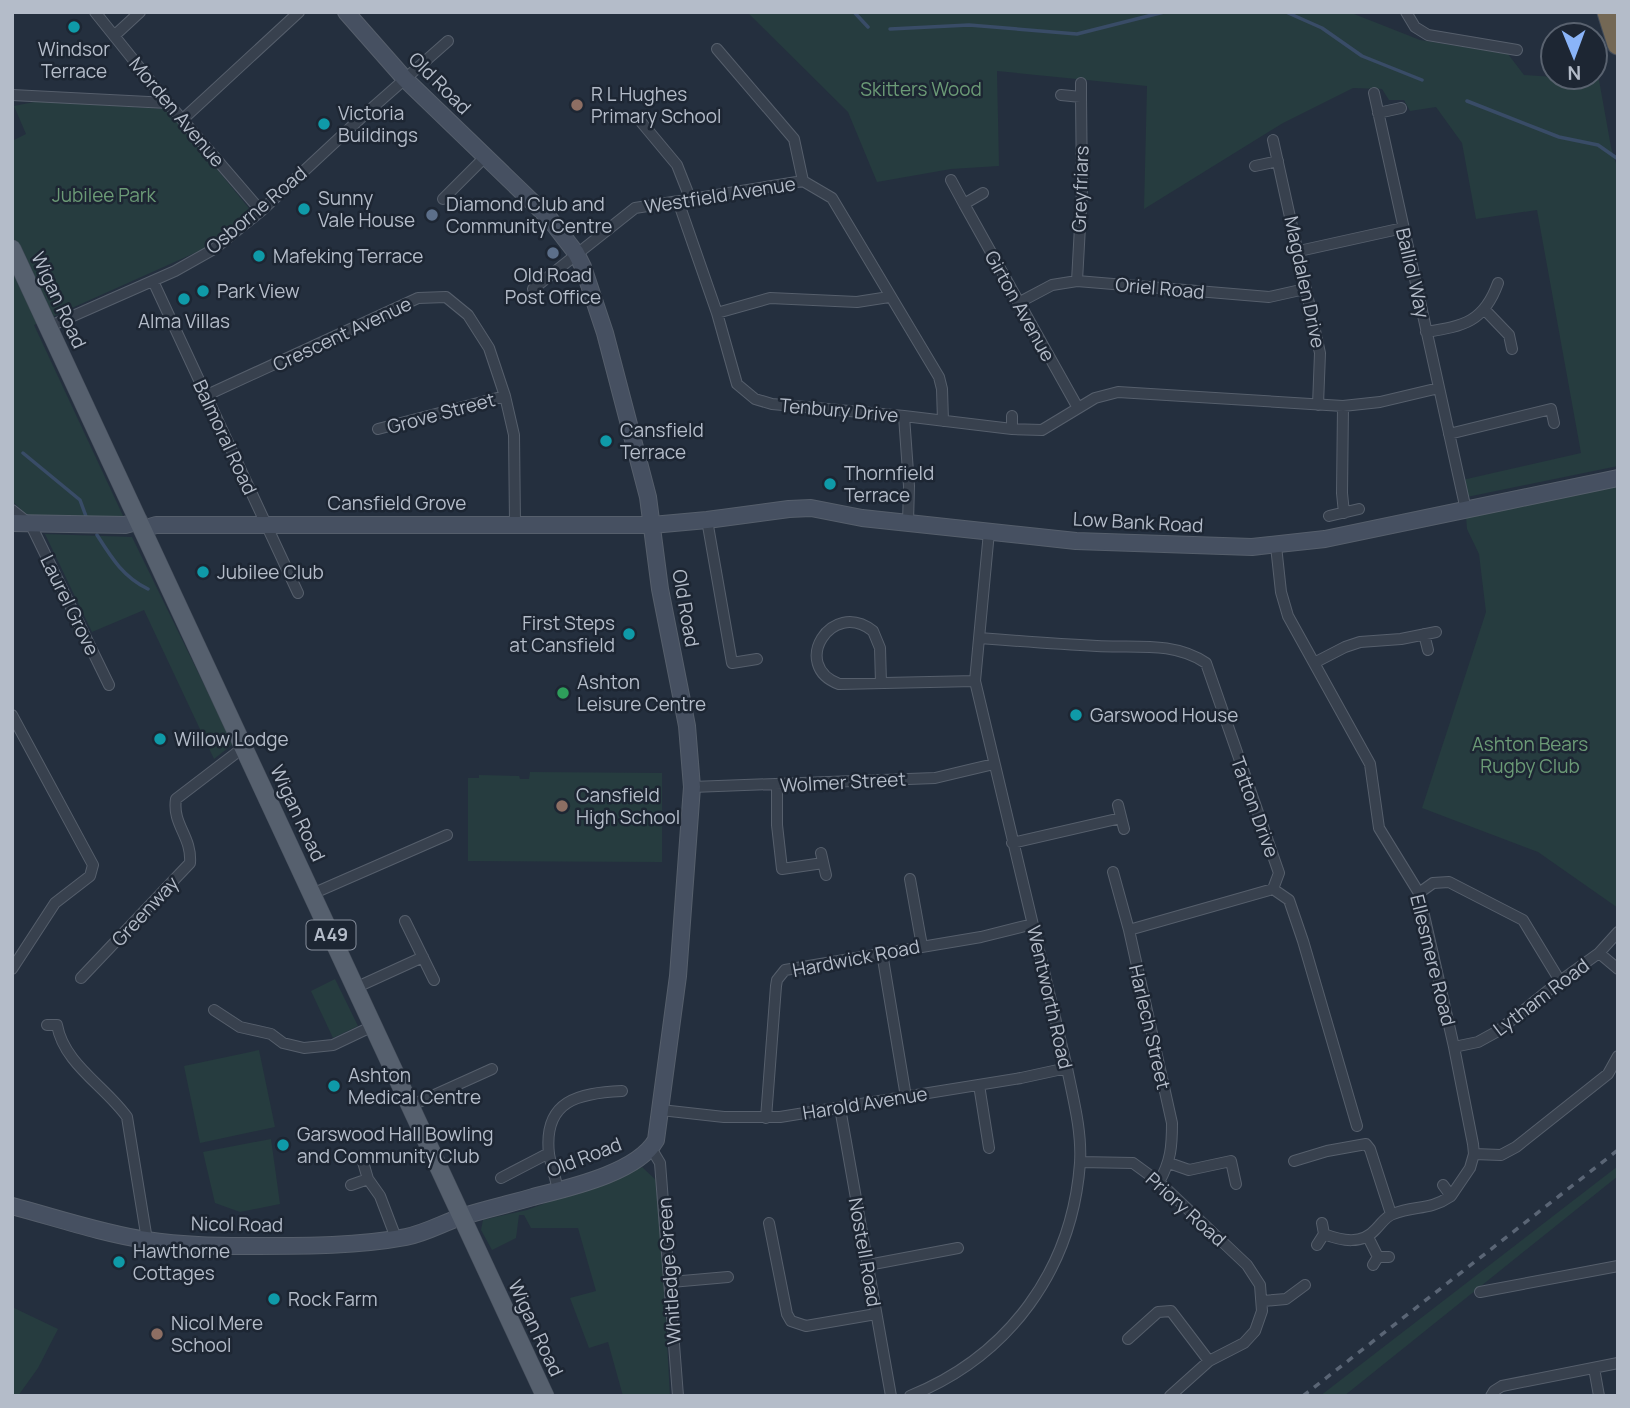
<svg xmlns="http://www.w3.org/2000/svg" width="1630" height="1408" font-family="Manrope,sans-serif">
<rect width="100%" height="100%" fill="#242f3e"/>
<path fill="#263c3f" d="M747,12h602l71,28 88,14 16,21 75,5 12,67 7,23v296l-156,32 -4,-17 123,-28 -44,-243 -61,9 -14,-76 -26,-36 -26,4 -6,-11h-15l-7,-11 -29,-1 -70,35 -139,86 3,-123 -150,-15 2,95 -48,3 -74,13 -29,-70z
M39,101l125,8 16,15 72,88 -44,35 -174,78 91,195 -96,-3 -17,-16v-360l14,-7 -12,-28z
M1618,486v422l-80,-56 -116,-44 64,-196 -7,-58 -12,-25 -1,-12z
M45,534l87,3 101,207 -19,15 -70,-149 -52,22z
M530,772l132,1v89l-194,-1v-83h11v-3l40,1 1,3h9z
M335,979l23,47 -25,12 -22,-47z
M259,1050l16,77 -75,16 -16,-77z
M271,1139l9,65 -40,8 -25,-9 -12,-51z
M1618,1166v10l-274,220h-24z
M642,1167l16,15 12,214h-47l-15,-54 -19,6 -19,-50 26,-7 -18,-63h-47l-7,-13h-5l-3,23 -24,12 -11,-20 2,-10 44,-10z
M12,1307l46,22 -20,39 -20,28h-6z"/>
<g fill="none" stroke-linecap="round" stroke-linejoin="round">
<path stroke="#394c67" stroke-width="3.5" d="M854,12l14,15
M1286,12l36,16 40,28 60,24
M890,29l79,-4 108,9 87,-22
M1467,101l92,36 39,8 20,14
M23,453l57,47 7,19
M97,535c14,22 26,42 51,54"/>
<defs>
<path id="street" d="M95,12l73,91 93,108
M1406,12l9,15 13,8 89,15
M114,36l26,-24
M717,49l77,90 9,42
M1374,93l92,417
M12,95l156,8
M1061,95l20,2v-14
M1378,113l23,-5
M183,119l116,-107
M642,123l35,42 13,33
M1273,140l47,213 -2,52
M1255,166l23,-5
M951,180l13,24 19,-11
M443,199l42,-42
M678,201l39,112 20,71 18,15 17,5 132,12 108,13
M964,204l114,204
M1299,251l104,-23
M153,281l145,312
M1077,281l5,-91 -1,-93
M533,289l102,-81 168,-27 29,17 107,179 3,12 1,32
M1018,303l34,-18 25,-4 192,16 36,-8
M1485,310l24,25 3,14
M717,313l53,-15 87,4 32,-5
M48,327l127,-56 39,-22 47,-38 102,-95 85,-75
M1426,332c38,-6 58,-10 72,-49
M207,395l211,-97 28,-1 22,18 21,33 16,48 9,39 1,88
M1343,406l-1,87 2,20
M904,416l5,70 -1,36
M1012,416v13l30,1 53,-32 23,-6 225,14 37,-4 59,-14
M378,429l127,-33
M1449,434l102,-25 3,14
M12,510l19,15 78,160
M1329,516l30,-7
M707,520l25,143 25,-4
M1276,546l5,46 7,24 82,148 9,64 40,65 35,154 19,97 1,10 -4,14 -19,28 -8,-11
M1424,634l4,16
M979,638c39,3 79,6 118,8 37,2 77,-5 109,17l73,210 -6,16 16,11 14,41 54,185
M1314,663l31,-16 15,-5 41,-3 35,-7
M881,683l-1,-35 -7,-17c-42,-33 -83,35 -34,53l136,-3
M12,715l81,150 -3,11 -35,27 -43,66
M777,785v40l5,44 41,-6
M692,787l243,-9 59,-14
M1118,805l6,24
M1012,843l109,-25
M821,853l5,22
M1113,872l16,58 43,193c0,23 -1,38 -13,59
M910,879l12,67
M1419,893l14,-10 16,-1 74,38 37,61
M312,894l135,-59
M405,921l29,59
M1129,930l144,-41
M882,953l24,144
M1599,953l19,16
M81,978l109,-115c2,-27 -18,-38 -14,-64l68,-52
M355,988l68,-31
M214,1010l26,17 31,7 12,9 21,5 29,-3 40,-19
M47,1025h10c7,39 48,61 70,92l20,123
M1454,1047l24,-5 20,-11 62,-50 39,-28 19,-21
M979,1085l10,63
M410,1106l82,-37
M840,1108l51,288
M661,1110l63,7h56l241,-39 46,-10
M766,1118l10,-132 1,-6 8,-10 196,-33 52,-13
M651,1148l9,15 18,233
M1474,1154l27,1 15,-8 92,-73 10,-18
M1294,1161l33,-10 39,-7 4,5 21,65
M363,1162l5,17 12,17 16,42
M1080,1162l53,1 26,19 88,83 13,20 2,26 -7,20 -11,12 -35,18 -39,35
M1169,1163l20,7 42,-9 5,23
M501,1178l48,-25
M351,1185l17,-6
M558,1191c-2,-13 -7,-25 -9,-37 -6,-54 30,-61 73,-63
M769,1223l18,91 4,7 15,5 70,-12
M1324,1234c18,7 38,11 52,-5 6,-6 9,-12 17,-15 22,-9 36,-3 58,-18
M1368,1237l10,20
M1317,1245l7,-11 -2,-11
M868,1265l90,-17
M1373,1265l5,-8h11
M671,1282l57,-5
M1480,1292l138,-26
M1263,1301l23,-2 19,-14
M1128,1339l30,-27 13,-1 38,50
M1594,1368l5,28
M910,1396c99,-40 162,-126 170,-233 2,-32 -7,-65 -13,-95l-92,-387 14,-149
M1491,1396l3,-5 8,-5 116,-23"/>
<path id="secondary" d="M12,523l113,2 14,-4
M143,529l13,-4h496l55,-5 82,-11 22,-1 51,10 214,23 176,6 73,-8 293,-61
M12,1206c45,12 89,27 134,34 37,6 75,6 112,6 49,0 100,0 148,-9 20,-4 37,-14 55,-20 24,-8 49,-13 72,-20 35,-9 104,-24 123,-57l22,-164 14,-189 -5,-61 -27,-137 -12,-92 -43,-164 -22,-66 -7,-14 -27,-35 -144,-139 -59,-67"/>
<path id="primary" d="M12,249l533,1147"/>
<path id="highway" d="M1608,12l10,32"/>
</defs>
<use href="#street" stroke="#565f6c" stroke-width="12"/>
<use href="#secondary" stroke="#565f6c" stroke-width="18"/>
<use href="#primary" stroke="#414a57" stroke-width="19"/>
<use href="#highway" stroke="#434c59" stroke-width="23"/>
<use href="#street" stroke="#38414e" stroke-width="10"/>
<use href="#secondary" stroke="#465061" stroke-width="16"/>
<use href="#primary" stroke="#56606e" stroke-width="18"/>
<use href="#highway" stroke="#746855" stroke-width="21"/>
<path stroke="#5a6575" stroke-width="3.5" stroke-dasharray="7 7" stroke-linecap="butt" d="M1303,1396l315,-246"/>
</g>
<g fill="#0f9aa8" stroke="#1d2633" stroke-width="2.5">
<circle cx="74" cy="27" r="7"/>
<circle cx="324" cy="124" r="7"/>
<circle cx="304" cy="209" r="7"/>
<circle cx="259" cy="256" r="7"/>
<circle cx="203" cy="291" r="7"/>
<circle cx="184" cy="299" r="7"/>
<circle cx="606" cy="441" r="7"/>
<circle cx="830" cy="484" r="7"/>
<circle cx="203" cy="572" r="7"/>
<circle cx="629" cy="634" r="7"/>
<circle cx="1076" cy="715" r="7"/>
<circle cx="160" cy="739" r="7"/>
<circle cx="334" cy="1086" r="7"/>
<circle cx="283" cy="1145" r="7"/>
<circle cx="119" cy="1262" r="7"/>
<circle cx="274" cy="1299" r="7"/>
</g>
<g fill="#8d6e63" stroke="#1d2633" stroke-width="2.5">
<circle cx="577" cy="105" r="7"/>
<circle cx="562" cy="806" r="7"/>
<circle cx="157" cy="1334" r="7"/>
</g>
<g fill="#5c6f8a" stroke="#1d2633" stroke-width="2.5">
<circle cx="432" cy="215" r="7"/>
<circle cx="553" cy="253" r="7"/>
</g>
<circle fill="#2e9e5b" stroke="#1d2633" stroke-width="2.5" cx="563" cy="693" r="7"/>
<g text-anchor="middle" stroke-width="5" stroke-linejoin="round" paint-order="stroke">
<rect fill="#1d2633" stroke="#878f9c" stroke-width="2" x="306.5" y="920.5" width="49" height="29" rx="5"/>
<g font-size="18" font-weight="bold" fill="#b4bcc9">
<text x="331" y="941">A49</text>
</g>
<g font-size="19" fill="#b4bcc9" stroke="#1d2633" text-anchor="start">
<text x="74" y="56" text-anchor="middle">Windsor<tspan x="74" dy="22">Terrace</tspan></text>
<text x="591" y="101">R L Hughes<tspan x="591" dy="22">Primary School</tspan></text>
<text x="338" y="120">Victoria<tspan x="338" dy="22">Buildings</tspan></text>
<text x="318" y="205">Sunny<tspan x="318" dy="22">Vale House</tspan></text>
<text x="446" y="211">Diamond Club and<tspan x="446" dy="22">Community Centre</tspan></text>
<text x="273" y="263">Mafeking Terrace</text>
<text x="553" y="282" text-anchor="middle">Old Road<tspan x="553" dy="22">Post Office</tspan></text>
<text x="217" y="298">Park View</text>
<text x="184" y="328" text-anchor="middle">Alma Villas</text>
<text x="620" y="437">Cansfield<tspan x="620" dy="22">Terrace</tspan></text>
<text x="844" y="480">Thornfield<tspan x="844" dy="22">Terrace</tspan></text>
<text x="217" y="579">Jubilee Club</text>
<text x="615" y="630" text-anchor="end">First Steps<tspan x="615" dy="22">at Cansfield</tspan></text>
<text x="577" y="689">Ashton<tspan x="577" dy="22">Leisure Centre</tspan></text>
<text x="1090" y="722">Garswood House</text>
<text x="174" y="746">Willow Lodge</text>
<text x="576" y="802">Cansfield<tspan x="576" dy="22">High School</tspan></text>
<text x="348" y="1082">Ashton<tspan x="348" dy="22">Medical Centre</tspan></text>
<text x="297" y="1141">Garswood Hall Bowling<tspan x="297" dy="22">and Community Club</tspan></text>
<text x="133" y="1258">Hawthorne<tspan x="133" dy="22">Cottages</tspan></text>
<text x="288" y="1306">Rock Farm</text>
<text x="171" y="1330">Nicol Mere<tspan x="171" dy="22">School</tspan></text>
</g>
<g font-size="19" fill="#b4bcc9" stroke="#1d2633">
<text transform="translate(440 83) rotate(45)" y="7">Old Road</text>
<text transform="translate(177 112) rotate(50)" y="7">Morden Avenue</text>
<text transform="translate(1080 189) rotate(-88)" y="7">Greyfriars</text>
<text transform="translate(720 195) rotate(-9)" y="7">Westfield Avenue</text>
<text transform="translate(256 210) rotate(-40)" y="7">Osborne Road</text>
<text transform="translate(1413 273) rotate(77)" y="7">Balliol Way</text>
<text transform="translate(1305 282) rotate(78)" y="7">Magdalen Drive</text>
<text transform="translate(1160 288) rotate(5)" y="7">Oriel Road</text>
<text transform="translate(59 300) rotate(65)" y="7">Wigan Road</text>
<text transform="translate(1020 306) rotate(61)" y="7">Girton Avenue</text>
<text transform="translate(342 334) rotate(-25)" y="7">Crescent Avenue</text>
<text transform="translate(839 410) rotate(5)" y="7">Tenbury Drive</text>
<text transform="translate(441 413) rotate(-15)" y="7">Grove Street</text>
<text transform="translate(225 437) rotate(65)" y="7">Balmoral Road</text>
<text x="397" y="510">Cansfield Grove</text>
<text transform="translate(1138 522) rotate(3)" y="7">Low Bank Road</text>
<text transform="translate(70 605) rotate(64)" y="7">Laurel Grove</text>
<text transform="translate(686 608) rotate(80)" y="7">Old Road</text>
<text transform="translate(843 782) rotate(-3)" y="7">Wolmer Street</text>
<text transform="translate(1255 807) rotate(70)" y="7">Tatton Drive</text>
<text transform="translate(298 813) rotate(65)" y="7">Wigan Road</text>
<text transform="translate(145 911) rotate(-47)" y="7">Greenway</text>
<text transform="translate(856 958) rotate(-11)" y="7">Hardwick Road</text>
<text transform="translate(1433 960) rotate(76)" y="7">Ellesmere Road</text>
<text transform="translate(1050 997) rotate(77)" y="7">Wentworth Road</text>
<text transform="translate(1541 997) rotate(-37)" y="7">Lytham Road</text>
<text transform="translate(1150 1027) rotate(77)" y="7">Harlech Street</text>
<text transform="translate(865 1103) rotate(-9)" y="7">Harold Avenue</text>
<text transform="translate(584 1157) rotate(-21)" y="7">Old Road</text>
<text transform="translate(1186 1209) rotate(42)" y="7">Priory Road</text>
<text transform="translate(237 1224) rotate(1)" y="7">Nicol Road</text>
<text transform="translate(865 1252) rotate(80)" y="7">Nostell Road</text>
<text transform="translate(669 1271) rotate(-94)" y="7">Whitledge Green</text>
<text transform="translate(536 1328) rotate(65)" y="7">Wigan Road</text>
</g>
<g font-size="19" fill="#6b9a76" stroke="#1d2633">
<text x="921" y="96">Skitters Wood</text>
<text x="104" y="202">Jubilee Park</text>
<text x="1530" y="751">Ashton Bears<tspan x="1530" dy="22">Rugby Club</tspan></text>
</g>
</g>
<rect width="1630" height="1408" fill="none" stroke="#b4bcc9" stroke-width="28"/>
<g transform="translate(1574 56) rotate(179)"><circle r="33" fill="#1d2633" stroke="#59626f" stroke-width="2"/>
<path d="M0-5L12 26L0 18L-12 26Z" fill="#8ab4f8"/>
<text y="-10" font-size="19" font-weight="bold" text-anchor="middle" fill="#b4bcc9">N</text>
</g>
</svg>
